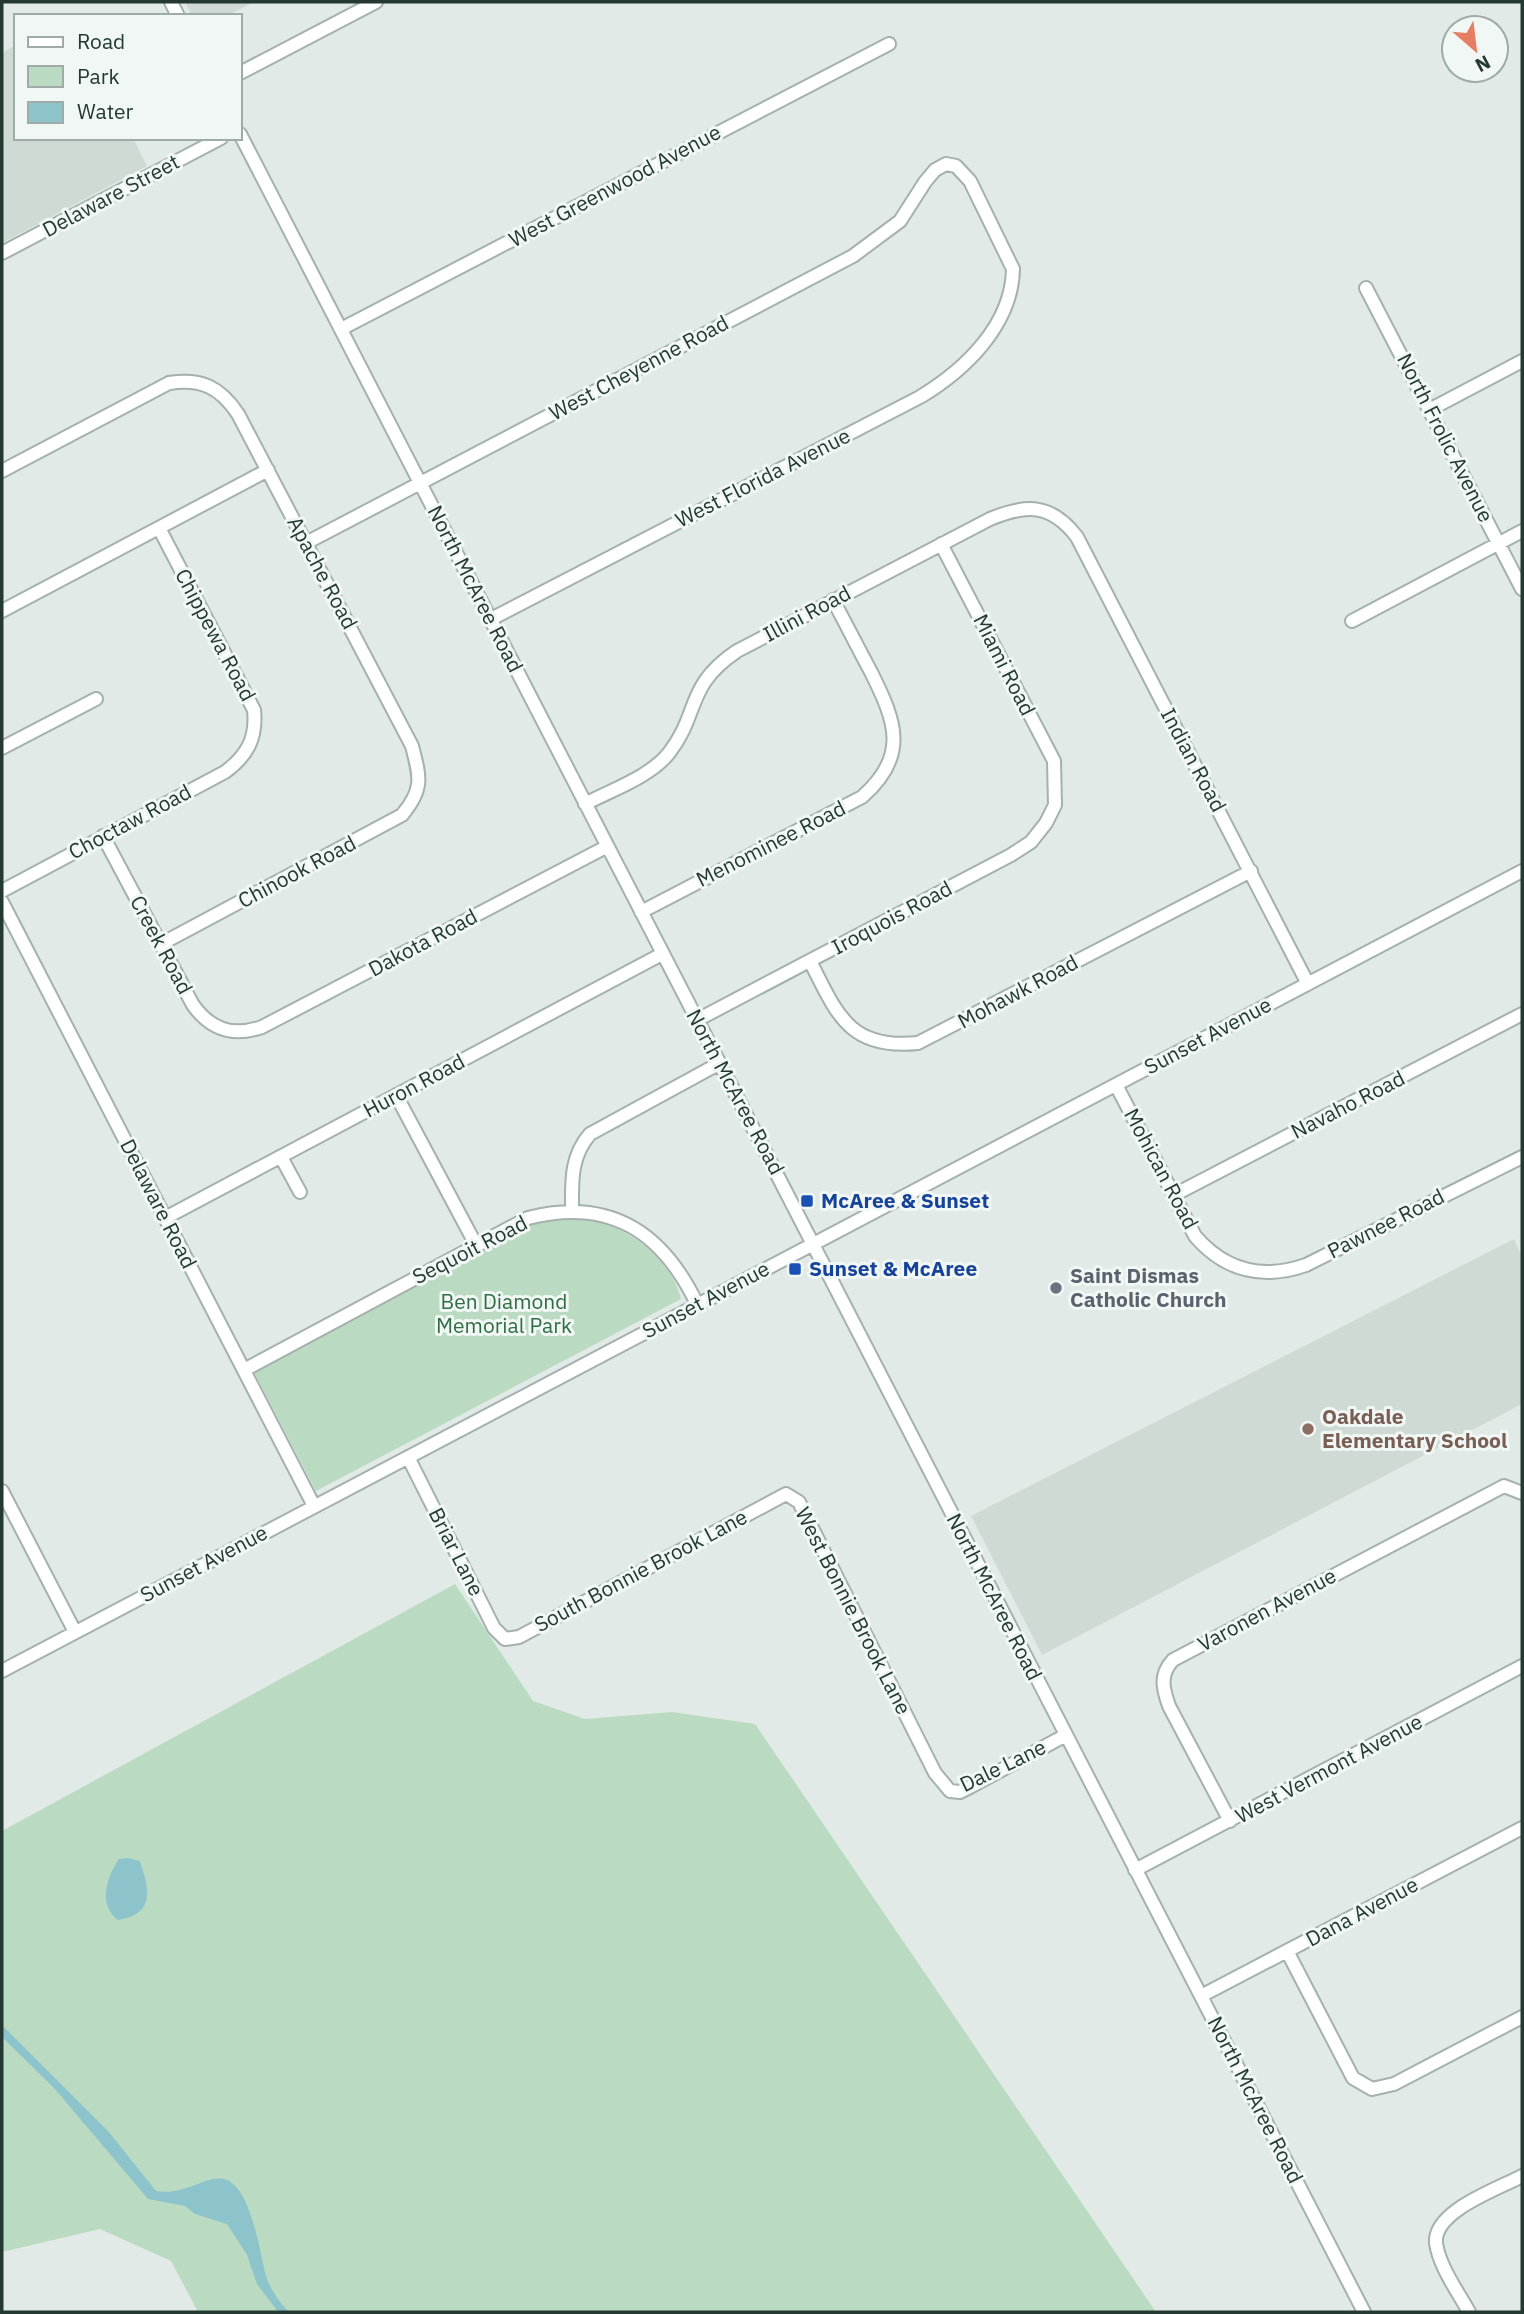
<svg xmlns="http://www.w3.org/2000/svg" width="1524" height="2314" font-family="'IBM Plex Sans',sans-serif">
<rect width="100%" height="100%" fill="#e1eae6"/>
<path fill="#cfdad5" d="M185,2h69l-27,14h-35z
M16,45v93h117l14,28 -145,77v-190z
M1514,1239l8,18v147l-480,251 -71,-139z"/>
<path fill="#bbdac2" d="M558,1218c9,0 19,-1 28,0 39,7 86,41 95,81l-365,192 -63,-121 278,-147z
M455,1584l78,117 52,18 87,-7 83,12 401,588h-958l-27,-51 -71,-32 -98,23v-421z"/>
<path fill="#8dc4cb" d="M128,1858l12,3c9,28 16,53 -22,59 -20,-15 -12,-42 1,-61z
M2,2025l106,106 48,60c28,5 50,-16 68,-12 27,6 36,75 42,97 4,13 14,27 23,36h-11l-21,-28 -10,-29 -20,-31 -32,-10 -10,-8 -37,-7 -94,-111 -52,-51z"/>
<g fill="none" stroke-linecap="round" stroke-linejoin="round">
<defs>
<path id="minor" d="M171,2l7,14
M240,73l136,-71
M240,134l1124,2178
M2,253l219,-115
M1366,288l156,301
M341,329l548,-285
M1431,409l91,-48
M2,471l167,-88c32,-5 51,4 69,31l174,332c8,31 12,43 -10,69l-241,129
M306,543l547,-287 47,-35 25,-39 10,-12 11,-6 10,2 14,15 43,88c-1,56 -48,101 -93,128l-429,222
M2,611l266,-141
M1352,621l170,-90
M2,748l94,-49
M585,804c26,-14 65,-27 84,-51 31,-40 16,-67 68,-102l253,-132c36,-15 61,-16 87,18l231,447
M103,836l90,169c18,25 40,32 69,22l344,-180
M2,891l223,-119c22,-16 32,-34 29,-62l-95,-182
M2,902l312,604
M641,912l221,-115c47,-41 34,-75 9,-125 -13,-24 -25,-48 -38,-72
M810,961c27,53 39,89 108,82l333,-172
M697,1020l314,-165 20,-13 15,-19 9,-18 -1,-44 -113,-217
M1116,1085l79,151c30,35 68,44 111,29l216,-108
M396,1095l80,150
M281,1157l19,35
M1174,1195l348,-181
M572,1211c0,-29 -2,-54 18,-77l130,-71
M165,1218l497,-264
M244,1370l284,-152c81,-21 134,13 169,86
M408,1457l86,171 11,11 14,-2 267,-143 13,8 136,271 15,18 10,1 10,-5 96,-52
M2,1491l73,141
M2,1671l1520,-800
M1230,1821l-61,-115c-6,-17 -10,-31 4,-46l331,-174 18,7
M1135,1870l387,-204
M1287,1951l66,127 19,11 22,-5 128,-67
M1201,1996l321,-168
M1469,2312c-11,-20 -30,-46 -33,-69 -3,-32 62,-54 86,-67"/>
</defs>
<use href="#minor" stroke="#a4b1ac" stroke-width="16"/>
<use href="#minor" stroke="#fff" stroke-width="12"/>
</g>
<g fill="#1a4fb4" stroke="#f1f7f4" stroke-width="2.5">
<rect x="800" y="1194" width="14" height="14" rx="3.5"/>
<rect x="788" y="1262" width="14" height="14" rx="3.5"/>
</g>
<circle fill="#6b7280" stroke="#f1f7f4" stroke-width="2.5" cx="1056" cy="1288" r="7"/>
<circle fill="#8d6e63" stroke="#f1f7f4" stroke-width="2.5" cx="1308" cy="1429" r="7"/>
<g text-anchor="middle" stroke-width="6" stroke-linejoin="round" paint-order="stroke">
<g font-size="21" fill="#233932" stroke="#f1f7f4">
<text transform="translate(615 186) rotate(-28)" y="7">West Greenwood Avenue</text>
<text transform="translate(111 196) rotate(-28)" y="7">Delaware Street</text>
<text transform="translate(639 368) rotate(-28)" y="7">West Cheyenne Road</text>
<text transform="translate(1445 438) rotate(63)" y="7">North Frolic Avenue</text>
<text transform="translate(763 478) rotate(-27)" y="7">West Florida Avenue</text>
<text transform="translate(322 573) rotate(62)" y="7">Apache Road</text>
<text transform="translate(475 589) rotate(63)" y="7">North McAree Road</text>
<text transform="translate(807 614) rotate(-28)" y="7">Illini Road</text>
<text transform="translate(215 635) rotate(62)" y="7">Chippewa Road</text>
<text transform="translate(1004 665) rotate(63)" y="7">Miami Road</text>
<text transform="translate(1193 760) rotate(62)" y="7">Indian Road</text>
<text transform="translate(130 822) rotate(-28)" y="7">Choctaw Road</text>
<text transform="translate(771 844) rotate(-27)" y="7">Menominee Road</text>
<text transform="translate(297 872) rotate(-28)" y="7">Chinook Road</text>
<text transform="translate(892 918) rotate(-28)" y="7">Iroquois Road</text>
<text transform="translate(423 943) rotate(-28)" y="7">Dakota Road</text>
<text transform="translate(161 945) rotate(62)" y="7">Creek Road</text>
<text transform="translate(1018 992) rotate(-28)" y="7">Mohawk Road</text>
<text transform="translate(1208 1036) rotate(-28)" y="7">Sunset Avenue</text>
<text transform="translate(414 1086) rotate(-28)" y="7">Huron Road</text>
<text transform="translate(735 1092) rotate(62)" y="7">North McAree Road</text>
<text transform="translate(1348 1105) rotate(-27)" y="7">Navaho Road</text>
<text transform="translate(1161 1169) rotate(62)" y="7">Mohican Road</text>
<text transform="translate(158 1204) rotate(63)" y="7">Delaware Road</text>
<text transform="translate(1386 1224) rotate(-27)" y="7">Pawnee Road</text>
<text transform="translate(470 1250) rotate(-27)" y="7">Sequoit Road</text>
<text transform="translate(706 1300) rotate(-28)" y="7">Sunset Avenue</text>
<text transform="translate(456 1552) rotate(63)" y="7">Briar Lane</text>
<text transform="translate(204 1564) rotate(-28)" y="7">Sunset Avenue</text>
<text transform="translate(641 1571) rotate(-28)" y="7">South Bonnie Brook Lane</text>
<text transform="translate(994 1597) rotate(63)" y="7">North McAree Road</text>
<text transform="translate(1267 1610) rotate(-28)" y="7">Varonen Avenue</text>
<text transform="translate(853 1611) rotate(63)" y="7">West Bonnie Brook Lane</text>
<text transform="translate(1003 1766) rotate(-26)" y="7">Dale Lane</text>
<text transform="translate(1329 1769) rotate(-28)" y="7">West Vermont Avenue</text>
<text transform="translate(1362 1912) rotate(-28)" y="7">Dana Avenue</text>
<text transform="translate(1255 2100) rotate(63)" y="7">North McAree Road</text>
</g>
<g font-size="21" font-weight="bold" fill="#164399" stroke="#f1f7f4" text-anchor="start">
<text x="821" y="1208">McAree &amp; Sunset</text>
<text x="809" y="1276">Sunset &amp; McAree</text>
</g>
<g font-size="21" font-weight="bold" fill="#5b616d" stroke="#f1f7f4" text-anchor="start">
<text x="1070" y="1283">Saint Dismas<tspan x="1070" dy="24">Catholic Church</tspan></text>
</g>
<g font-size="21" fill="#306d45" stroke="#f1f7f4">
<text x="504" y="1309">Ben Diamond<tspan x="504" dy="24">Memorial Park</tspan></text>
</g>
<g font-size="21" font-weight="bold" fill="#785e54" stroke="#f1f7f4" text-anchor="start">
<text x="1322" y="1424">Oakdale<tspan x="1322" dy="24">Elementary School</tspan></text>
</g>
</g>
<rect width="1524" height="2314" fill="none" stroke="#233932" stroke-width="7"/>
<rect x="14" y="14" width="228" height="126" fill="#f1f7f4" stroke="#9faba6" stroke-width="2"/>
<rect x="28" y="37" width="35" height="10" fill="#ffffff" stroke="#9faba6" stroke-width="2"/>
<text x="77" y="49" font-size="21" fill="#233932">Road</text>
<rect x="28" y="66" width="35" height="21" fill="#bbdac2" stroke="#9faba6" stroke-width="2"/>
<text x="77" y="84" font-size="21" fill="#233932">Park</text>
<rect x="28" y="102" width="35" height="21" fill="#8dc4cb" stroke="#9faba6" stroke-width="2"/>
<text x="77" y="119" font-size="21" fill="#233932">Water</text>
<g transform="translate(1475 49) rotate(152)"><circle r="33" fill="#f1f7f4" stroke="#9faba6" stroke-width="2"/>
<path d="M0-5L12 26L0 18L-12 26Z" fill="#e67e63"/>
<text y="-10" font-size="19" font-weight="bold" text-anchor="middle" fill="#233932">N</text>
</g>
</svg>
